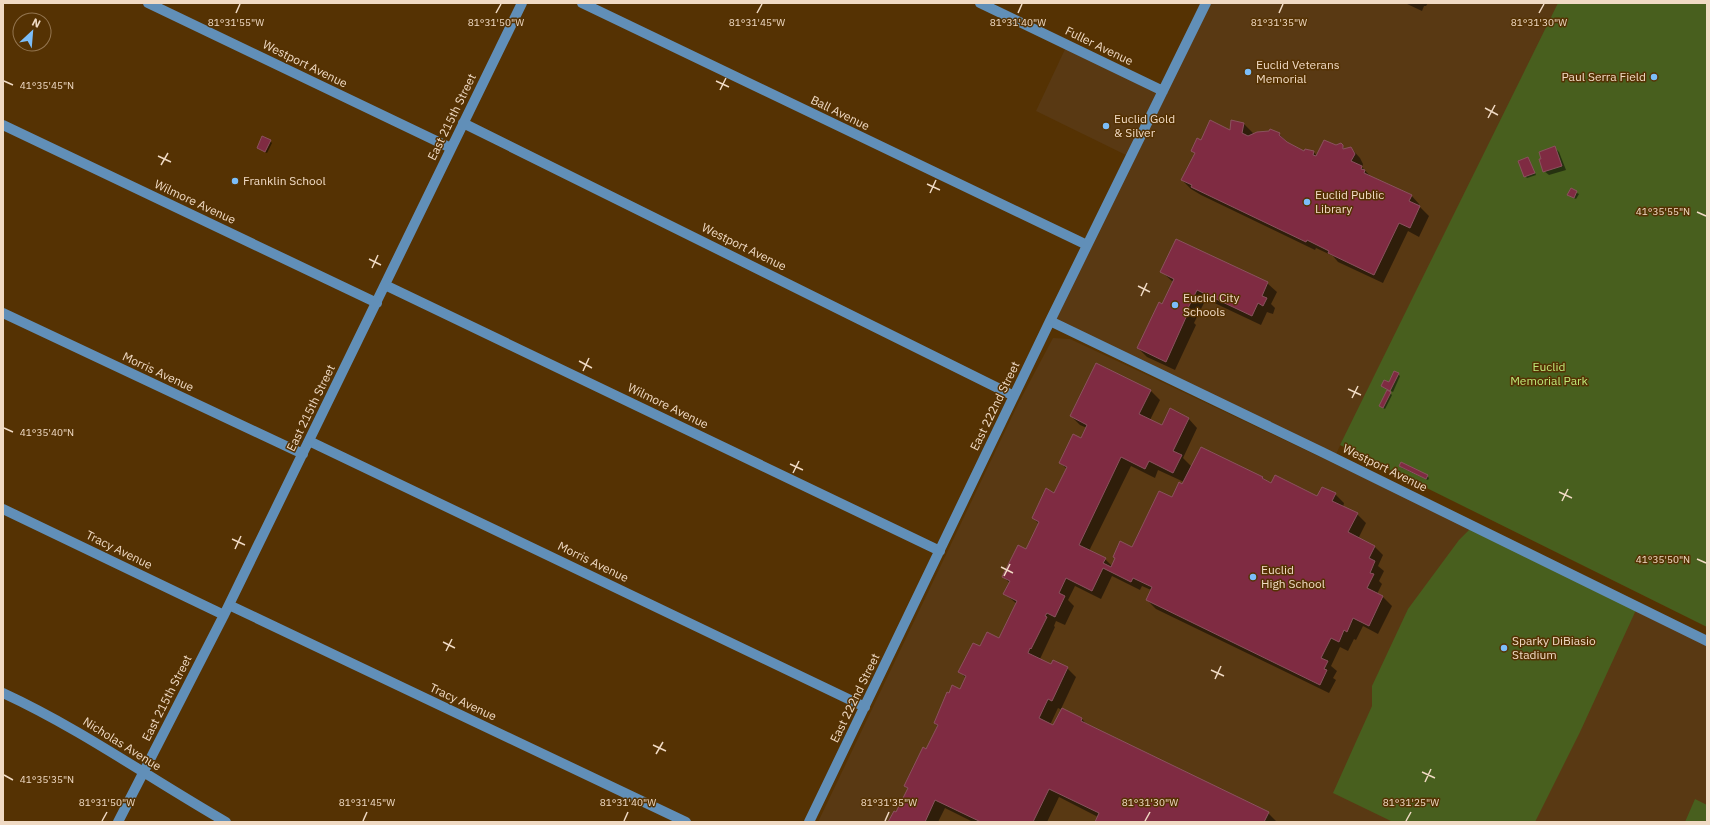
<svg xmlns="http://www.w3.org/2000/svg" width="1710" height="825" font-family="'IBM Plex Sans',sans-serif">
<rect width="100%" height="100%" fill="#553203"/>
<path fill="#593913" d="M1206,3h353l-225,455 -284,-137 80,-164 -94,-46 31,-66 96,46z
M1053,338l17,1 75,35 361,171 201,101v176h-889l201,-420z"/>
<path fill="#485f1e" d="M1558,3h149v624l-367,-182z
M1471,528l165,82 -56,122 -45,90h-142l-60,-29 39,-87v-20l36,-77 51,-69z
M1695,799l12,6v17h-22z"/>
<path fill="#0007" fill-rule="evenodd" d="M1405,3h23l-2,3h-2l-2,5z
M1244,124l9,9 -1,2 27,-1 9,9 17,9 8,-1 4,5 23,-12 6,6 5,-2 9,10 3,6 -1,3 9,10 39,17 9,10 1,3 9,9 -10,21 -11,-6 -25,52 -45,-21 -5,-6 -17,-8 -1,2 -114,-55 -10,-6 -9,-9 14,-26 -3,-3 9,-9 28,-11z
M270,141l2,2 -5,10 -9,-5z
M1554,147l5,5 7,18 -17,5 -5,-4 -1,-12z
M1528,158l8,17 -9,3 -2,-2z
M1571,190l8,4 -3,5 -6,-3z
M1162,272l105,11 10,9 -6,12 4,4 -2,6 -6,-2 -6,13 -55,-26 -12,24 2,2 -21,45 -28,-13 -9,-9 25,-43 10,-23z
M1395,372l5,4 -7,16 -11,-6 7,-2z
M1150,390l10,10 -10,20 12,6 26,-8 9,10 -14,30 9,9 70,10 9,7 47,13 17,-3 9,9 -1,4 14,7 9,9 -8,16 16,7 9,9 -5,11 6,5 -5,10 3,3 -5,10 6,3 9,9 -14,28 -15,-8 -7,14 -2,-1 -6,12 -8,-4 -9,19 6,5 -4,7 3,2 -7,13 -173,-84 -9,-9 4,-10 -9,-4 -2,4 -28,-14 -11,23 -26,-13 -7,14 6,6 -9,19 -9,-4 -2,5 1,1 -15,32 12,6 15,3 9,9 -15,32 21,10 6,7 180,87 9,9h-181l2,-5 -39,-20 -12,25h-74l-28,-14 -7,14h-48l7,-8 12,-24 -4,-4 22,-35 11,-24 -3,-4 26,-33 5,-12 -6,-6 20,-25 20,-8 17,-35 -12,-10 5,-11 -7,-6 23,-26 13,-27 -6,-6 22,-24 12,-25 -7,-6 21,-23 6,-12 -7,-3 -9,-9zM1131,466l24,12 3,-8 26,12 -52,66 -20,18 -7,-7 -16,-8zM1058,708l4,2 -8,17 -4,-2z
M1387,390l5,5 -7,14 -5,-3z
M1401,463l26,13 2,2 -1,2 -26,-12 -2,-2z"/>
<path fill="#7f2b42" stroke="#8a525e" d="M1210,120l20,10 1,-10 13,3 -2,10 6,3 9,-4 12,-1 1,-2 10,4 -1,2 8,7 17,9 1,-2 9,2 -1,4 3,1 8,-16 12,5 5,-2 2,2v4l8,-2 4,7 -4,7 11,5 -1,3 4,1 -1,3 46,21 2,1 -3,6 11,5 -10,22 -11,-5 -25,52 -46,-22 1,-2 -22,-11 -1,2 -115,-55 1,-2 -11,-5 14,-27 -4,-2 6,-13 4,2z
M262,136l9,4 -6,12 -8,-4z
M1555,146l7,20 -19,6 -4,-13h2l-2,-7z
M1528,157l7,16 -11,4 -6,-16z
M1571,188l6,3 -3,7 -7,-3z
M1176,239l92,43 -6,14 5,2 -4,8 -5,-3 -6,13 -55,-26 -12,24 2,1 -21,47 -29,-14 22,-46 3,2 12,-25 -14,-7z
M1096,363l55,27 -12,24 23,11 8,-17 19,10 -16,33 9,4 -9,18 -24,-12 -4,8 -24,-12 -42,88 27,13 -3,5 8,4 4,-9 -2,-1 7,-16 12,6 27,-56 13,6 7,-15 3,2 19,-37 62,30 -1,1 9,5 4,-8 42,21 5,-9 14,6 -4,8 26,12 -10,19 27,14 -6,12 6,3 -5,12 4,1 -7,14 16,8 -14,30 -16,-8 -6,14 -3,-2 -5,12 -8,-4 -10,20 7,3 -4,8 3,1 -7,15 -174,-85 6,-13 -19,-9 -2,4 -28,-14 -11,23 -26,-13 -7,15 6,3 -10,21 -8,-4 -2,3 2,1 -16,32 -1,-1 -2,5 23,11 2,-4 15,7 -16,34 -4,-2 -9,19 14,7 9,-17 20,10 -1,3 188,91 -5,10h-169l4,-9 -50,-24 -16,33h-52l-46,-22 -10,22h-37l6,-11 2,1 12,-24 -4,-2 19,-39 3,2 12,-24 -4,-2 13,-31 2,1 3,-8 8,4 6,-13 -8,-4 15,-29 7,3 7,-14 12,6 18,-37 -14,-7 7,-13 -8,-4 16,-32 8,4 13,-27 -7,-4 14,-30 8,5 13,-26 -8,-4 14,-29 8,4 6,-13 -17,-9z
M1394,371l5,2 -9,18 -9,-5 3,-6 5,2z
M1387,390l4,2 -8,16 -4,-2z
M1401,462l27,13 -2,4 -27,-13z"/>
<g fill="none" stroke-linecap="round" stroke-linejoin="round">
<path stroke="#618fb8" stroke-width="10" d="M148,3l303,145
M582,3l505,242
M980,3l183,88
M463,123l551,273
M3,125l374,178
M385,285l555,266
M3,313l300,141
M1050,321l272,131 385,189
M309,441l556,266
M3,509l221,106
M229,605l457,217
M3,693c78,36 148,86 223,129
M118,822l106,-207 298,-612
M809,822l241,-501 156,-318"/>
</g>
<path fill="none" stroke="#f0dac4" stroke-width="1.5" d="M236,13l4,-9M496,13l5,-9M757,13l5,-9M1018,13l4,-9M1279,13l4,-9M1539,13l5,-9M4,81l9,4M716,81l13,6M720,90l6,-12M1485,108l13,7M1488,118l7,-13M158,156l13,6M161,165l7,-12M927,184l13,6M930,193l6,-13M1697,212l9,4M369,259l12,6M372,268l6,-13M1138,286l12,6M1141,296l6,-13M579,361l13,7M583,371l6,-13M1348,389l13,6M1352,398l6,-12M4,428l9,4M790,464l13,6M793,473l6,-12M1559,492l13,6M1562,501l6,-12M232,539l13,6M235,549l6,-13M1697,559l9,4M1001,567l12,6M1004,576l6,-12M443,642l12,6M446,651l6,-12M1211,670l13,6M1215,679l6,-13M653,745l13,6M656,754l7,-12M1422,772l13,6M4,775l9,5M1425,782l6,-13M102,821l5,-9M363,821l4,-9M624,821l4,-9M885,821l4,-9M1145,821l5,-9M1406,821l5,-9"/>
<g fill="#7cbef9" stroke="#553203" stroke-width="1.5">
<circle cx="1248" cy="72" r="4"/>
<circle cx="1654" cy="77" r="4"/>
<circle cx="1106" cy="126" r="4"/>
<circle cx="235" cy="181" r="4"/>
<circle cx="1307" cy="202" r="4"/>
<circle cx="1175" cy="305" r="4"/>
<circle cx="1253" cy="577" r="4"/>
<circle cx="1504" cy="648" r="4"/>
</g>
<g text-anchor="middle" stroke-width="3" stroke-linejoin="round" paint-order="stroke">
<g font-size="12" fill="#f0dac4" stroke="#553203">
<text transform="translate(1099 46) rotate(26)" y="4">Fuller Avenue</text>
<text transform="translate(305 64) rotate(26)" y="4">Westport Avenue</text>
<text transform="translate(840 113) rotate(26)" y="4">Ball Avenue</text>
<text transform="translate(452 117) rotate(-64)" y="4">East 215th Street</text>
<text transform="translate(195 202) rotate(25)" y="4">Wilmore Avenue</text>
<text transform="translate(744 247) rotate(26)" y="4">Westport Avenue</text>
<text transform="translate(158 372) rotate(25)" y="4">Morris Avenue</text>
<text transform="translate(668 406) rotate(26)" y="4">Wilmore Avenue</text>
<text transform="translate(995 406) rotate(-64)" y="4">East 222nd Street</text>
<text transform="translate(311 408) rotate(-64)" y="4">East 215th Street</text>
<text transform="translate(1385 468) rotate(26)" y="4">Westport Avenue</text>
<text transform="translate(119 550) rotate(26)" y="4">Tracy Avenue</text>
<text transform="translate(593 562) rotate(26)" y="4">Morris Avenue</text>
<text transform="translate(167 698) rotate(-63)" y="4">East 215th Street</text>
<text transform="translate(855 698) rotate(-64)" y="4">East 222nd Street</text>
<text transform="translate(463 702) rotate(25)" y="4">Tracy Avenue</text>
<text transform="translate(122 744) rotate(32)" y="4">Nicholas Avenue</text>
</g>
<g font-size="12" fill="#f0dac4" stroke="#553203" text-anchor="start">
<text x="1256" y="69">Euclid Veterans<tspan x="1256" dy="14">Memorial</tspan></text>
<text x="1646" y="81" text-anchor="end">Paul Serra Field</text>
<text x="1114" y="123">Euclid Gold<tspan x="1114" dy="14">&amp; Silver</tspan></text>
<text x="243" y="185">Franklin School</text>
<text x="1315" y="199">Euclid Public<tspan x="1315" dy="14">Library</tspan></text>
<text x="1183" y="302">Euclid City<tspan x="1183" dy="14">Schools</tspan></text>
<text x="1261" y="574">Euclid<tspan x="1261" dy="14">High School</tspan></text>
<text x="1512" y="645">Sparky DiBiasio<tspan x="1512" dy="14">Stadium</tspan></text>
</g>
<g font-size="12" fill="#bee879" stroke="#553203">
<text x="1549" y="371">Euclid<tspan x="1549" dy="14">Memorial Park</tspan></text>
</g>
</g>
<g font-size="10" text-anchor="middle" fill="#f0dac4" stroke="#553203" stroke-width="3" stroke-linejoin="round" paint-order="stroke">
<text x="236" y="26">81°31'55"W</text>
<text x="496" y="26">81°31'50"W</text>
<text x="757" y="26">81°31'45"W</text>
<text x="1018" y="26">81°31'40"W</text>
<text x="1279" y="26">81°31'35"W</text>
<text x="1539" y="26">81°31'30"W</text>
<text x="47" y="89">41°35'45"N</text>
<text x="1663" y="215">41°35'55"N</text>
<text x="47" y="436">41°35'40"N</text>
<text x="1663" y="563">41°35'50"N</text>
<text x="47" y="783">41°35'35"N</text>
<text x="107" y="806">81°31'50"W</text>
<text x="367" y="806">81°31'45"W</text>
<text x="628" y="806">81°31'40"W</text>
<text x="889" y="806">81°31'35"W</text>
<text x="1150" y="806">81°31'30"W</text>
<text x="1411" y="806">81°31'25"W</text>
</g>
<rect width="1710" height="825" fill="none" stroke="#f0dac4" stroke-width="8"/>
<g transform="translate(32 32) rotate(26)"><circle r="19" fill="#553203" stroke="#937550"/>
<path d="M0-3L7 15L0 10L-7 15Z" fill="#7cbef9"/>
<text y="-6" font-size="11" font-weight="bold" text-anchor="middle" fill="#f0dac4">N</text>
</g>
</svg>
